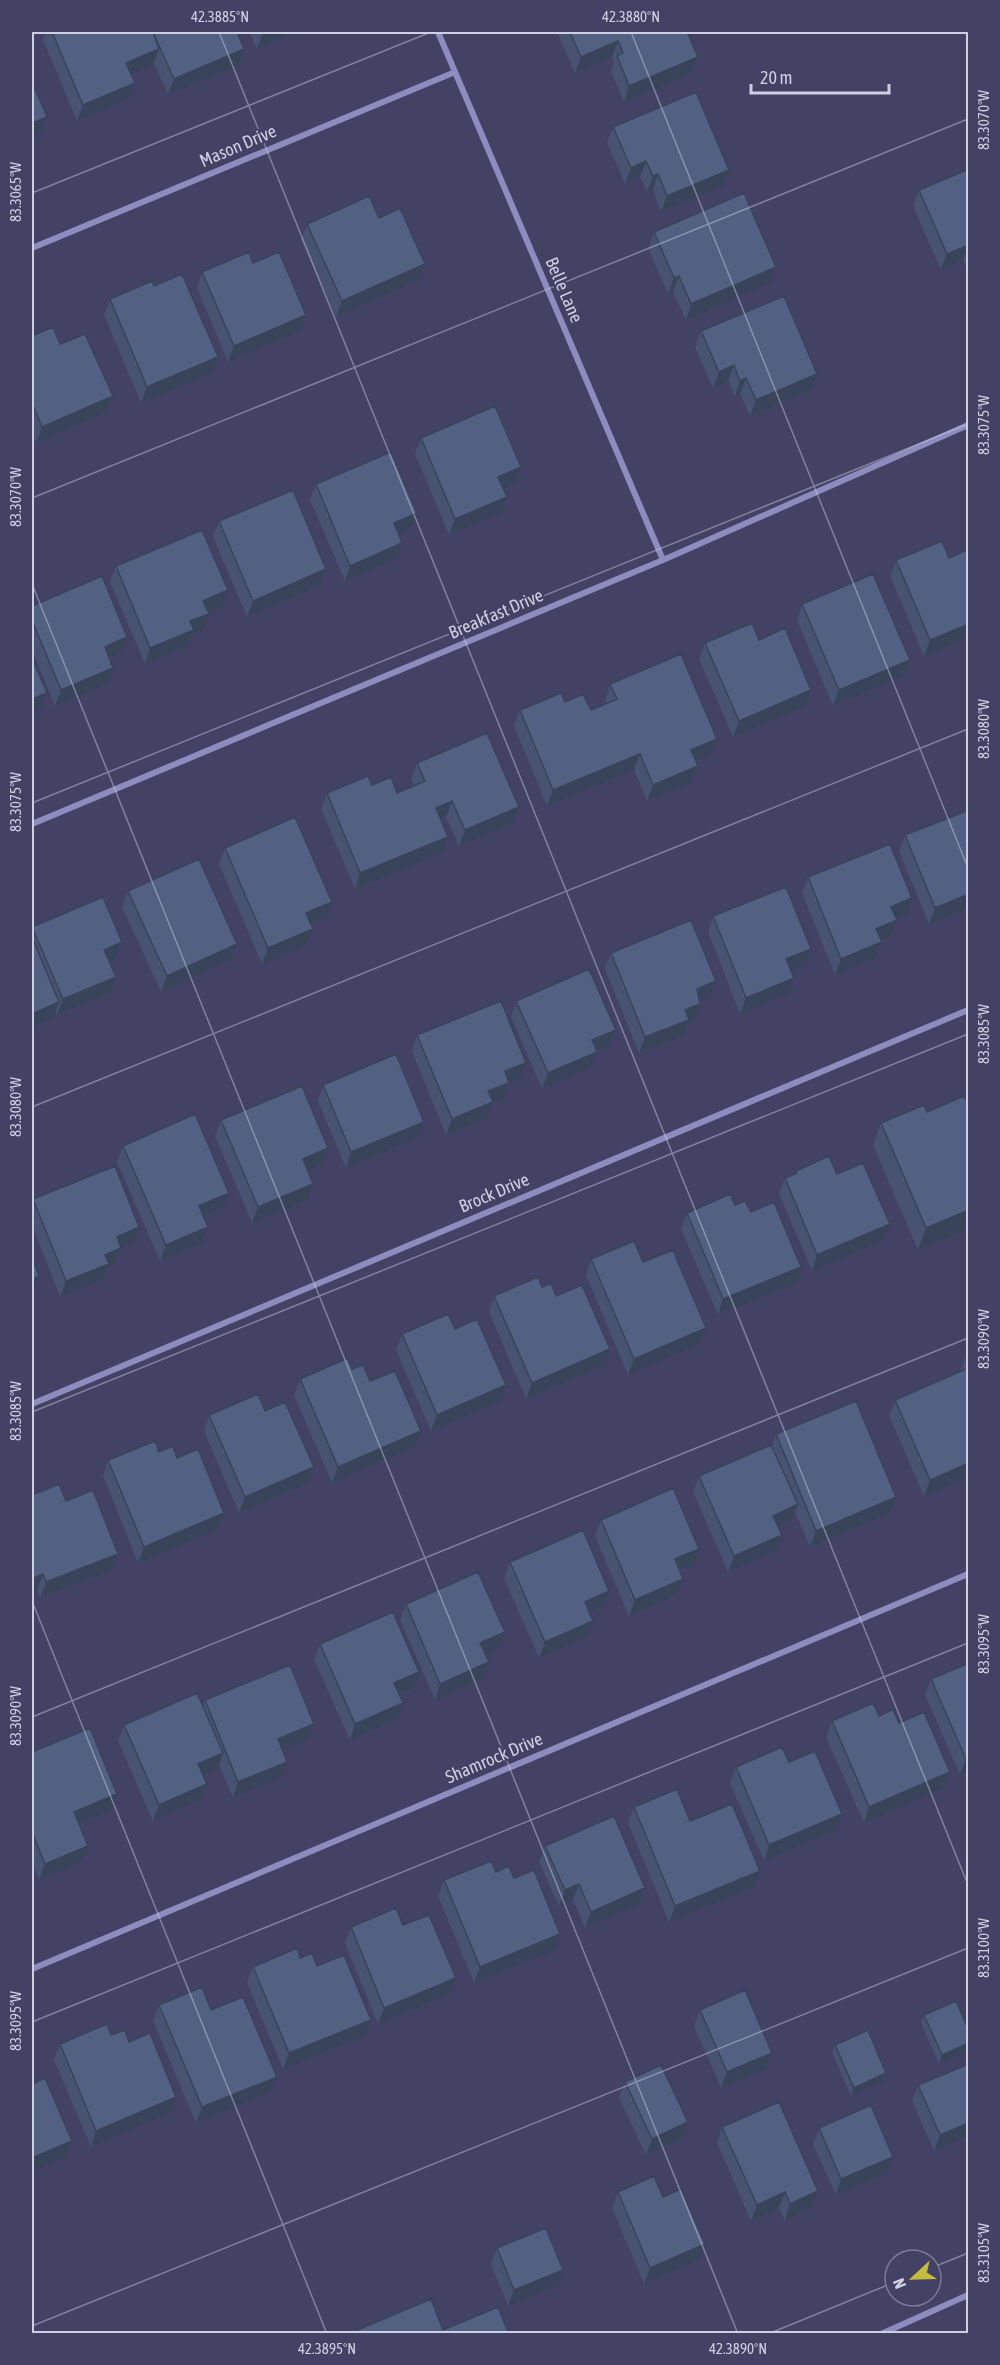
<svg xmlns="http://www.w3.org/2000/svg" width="1000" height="2365" font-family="'Asap Condensed',sans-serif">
<rect width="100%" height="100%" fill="#434164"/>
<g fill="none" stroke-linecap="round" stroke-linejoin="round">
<path stroke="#8e8cbf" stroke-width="6" d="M438,32l225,528
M32,248l423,-176
M32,824l631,-264 305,-135
M32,1404l936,-394
M32,1969l936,-395
M881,2334l87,-39"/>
</g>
<path fill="#475370" d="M46,32h191l7,17 -5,16 -71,30 -14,-32 -1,2 -22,9 4,9 -6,16 -52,22 -34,-81z
M249,32h50l-42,17z
M557,32h130l11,25 -6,16 -68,29 -13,-30 3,-10 -2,-5 -37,16z
M613,127l110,59 -62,26 -8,-22 -6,2 -7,-15 -15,7 -18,-41z
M969,169v103l-6,-12 -22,10 -28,-64 6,-16z
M379,218l40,62 -83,37 -35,-77 6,-16z
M654,232l116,51 -84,37 -13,-28 -5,2 -20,-46z
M253,263l47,68 -72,31 -31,-74 5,-16z
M110,299l108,58 -6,16 -71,30 -37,-88z
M701,331l116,43 -6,16 -61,26 -10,-22 -5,3 -7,-16 -15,7 -18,-41z
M32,336l81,60 -6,16 -71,31 -4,-11z
M421,438l100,29 -6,16 -12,5 4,9 -6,16 -52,22 -34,-81z
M316,484l95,45 -12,5 -2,25 -52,22 -35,-81z
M219,521l107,48 -5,16 -74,32 -34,-80z
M969,549v88l-45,19 -34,-80 6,-16 53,-2z
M116,566l112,24 -6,16 -14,6 -5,18 -10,4 -5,12 -43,18 -35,-82z
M802,604l108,56 -6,16 -71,30 -36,-86z
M32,606l89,47 -12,6 -2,25 -52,22 -23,-56z
M759,640l46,66 -72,31 -34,-78 6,-16z
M610,684l101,71 -15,6 -4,21 -45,19 -13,-31 -87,36 -33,-80 6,-16 45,-8 26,8 15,-7 -1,-3z
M417,763l96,60 -54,23 -13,-29 -6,2 2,34 -87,36 -34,-80 6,-16 45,-8 25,8 17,-7 -3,-7z
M905,835l64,73 -40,16 -30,-73z
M225,848l107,54 -6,16 -15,7 2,4 -6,16 -45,19 -43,-100z
M808,877l99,37 -11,4 -5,18 -10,4 1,2 -6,16 -41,17 -33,-82z
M128,891l109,53 -6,16 -70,32 -39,-85z
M713,916l92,49 -14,5 -3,24 -48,20 -32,-82z
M32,927l90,15 -6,16 -7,3 1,32 -53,22 -2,-3 -2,6 -21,9z
M611,953l99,44 -10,4 -6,19 -7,3 -4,13 -44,17 -34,-84z
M516,1001l100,29 -6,16 -13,6 -6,16 -49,21 -31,-72z
M417,1035l103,44 -11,4 -5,16 -12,4 -5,15 -41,17 -34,-84z
M323,1085l101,37 -6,16 -72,30 -28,-67z
M221,1120l107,28 -6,16 -14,6v30l-56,23 -37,-87z
M881,1123l88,106 -51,21 -45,-105z
M123,1146l100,63 -19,9 4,9 -6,16 -42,18 -43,-99z
M796,1171l41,3 47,66 -72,31 -33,-77 6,-16 9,-4z
M33,1199l101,44 -13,5 -5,16 -9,3 -4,13 -43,17 -28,-72v-21z
M735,1205l16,7 45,71 -78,32 -37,-86 6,-16z
M591,1259l52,3 63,66 -6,16 -72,31 -42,-100z
M542,1287l14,9 48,69 -78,34 -37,-87 5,-16z
M455,1329l51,56 -5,16 -70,30 -35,-81 6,-16z
M969,1355v122l-45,19 -35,-80 6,-16 65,-29 6,-15z
M352,1369l18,12 45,66 -83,36 -38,-88 6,-16z
M265,1411l43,72 -69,30 -35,-82 5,-16z
M776,1434l114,79 -80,34 -15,-35 -3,8 -14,7 -2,24 -48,21 -35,-80 6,-16 73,-31z
M159,1452l18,6 42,71 -81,34 -35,-87 5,-16z
M32,1495l34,6 52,53 -6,16 -72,28 -3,-8 -5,3z
M601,1520l92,45 -14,6 -2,24 -48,21 -34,-80z
M510,1562l93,44 -14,7 -2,24 -48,21 -35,-80z
M406,1604l93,44 -14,6 4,8 -6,16 -48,22 -35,-80z
M320,1644l99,28 -5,16 -15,7 -2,24 -47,21 -36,-80z
M969,1663v108l-9,4 -35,-80 6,-16z
M205,1700l103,40 -26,11 -1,27 -48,20 -14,-33 -1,4 -15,6 4,9 -6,16 -48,21 -35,-80 6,-16 79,-19z
M879,1716l20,7 51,49 -6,16 -80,35 -38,-86 6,-16z
M32,1752l80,58 -33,14 3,38 -43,18 -7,-18z
M789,1762l47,68 -72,31 -34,-78 6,-16z
M634,1807l56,14 70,50 -6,16 -85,35 -41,-99z
M545,1846l100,42 -6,16 -54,24 -12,-28 -14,6 -20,-44z
M496,1872l18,6 46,56 -5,16 -81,33 -36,-87 6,-16z
M403,1925l47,69 -72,30 -33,-81 6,-16z
M300,1958l17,8 48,70 -82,33 -36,-86 6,-16z
M159,2005l52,5 60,82 -75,31 -43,-102z
M700,2010l72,43 -6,16 -45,19 -27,-62z
M924,2015l45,16 -30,33 -18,-41z
M111,2035l18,7 47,55 -6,16 -79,34 -37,-87 6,-16z
M835,2045l51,28 -3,9 -32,14 -19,-43z
M969,2064v72l-35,15 -22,-50 6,-16z
M625,2082l63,40 -6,16 -36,17 -27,-57z
M722,2127l90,80 -27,13 -6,-12 -28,13 -34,-78z
M819,2128l74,29 -6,16 -51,22 -23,-51z
M618,2192l45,5 36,63 -55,24 -32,-76z
M497,2248l66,22 -6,16 -49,20 -17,-42z"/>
<path fill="#39445b" d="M267,32h32l-42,17 6,-16z
M618,41l-6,16 -37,16 6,-16z
M159,49l-6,16 -33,14 6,-16z
M244,49l-5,16 -71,30 6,-16z
M698,57l-6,16 -68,29 5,-16z
M135,83l-6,16 -52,22 6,-16z
M47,117l-6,16 -9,4v-14z
M646,161l-6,16 -15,7 6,-16z
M729,170l-6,16 -62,26 6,-16z
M658,174l-5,16 -6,2 6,-16z
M969,245l-6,15 -22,10 6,-16z
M425,264l-6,16 -83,37 6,-16z
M776,267l-6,16 -84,37 5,-16z
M679,276l-6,16 -5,2 6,-16z
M306,315l-6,16 -72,31 6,-16z
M218,357l-6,16 -71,30 6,-16z
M734,365l-6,16 -15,7 6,-16z
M817,374l-6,16 -61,26 6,-16z
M746,378l-6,16 -5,3 5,-16z
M113,396l-6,16 -71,31 6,-16z
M521,467l-6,16 -23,10 6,-16z
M507,497l-6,16 -52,22 6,-16z
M417,513l-6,16 -23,10 6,-16z
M402,543l-5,16 -52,22 5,-15z
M326,569l-5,16 -74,32 6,-16z
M228,590l-6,16 -24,11 5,-16z
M209,614l-6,16 -10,4 -5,12 -43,18 5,-16 40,-27z
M969,624v13l-45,19 6,-16z
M127,637l-6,16 -22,10 6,-16z
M910,660l-6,16 -71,30 6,-16z
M113,668l-6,16 -52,22 6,-16z
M811,690l-6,16 -72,31 6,-16z
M47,693l-6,16 -9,4v-14z
M717,739l-6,16 -26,11 6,-16z
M640,754l-6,16 -87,36 6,-16z
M698,766l-6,16 -45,19 6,-16z
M452,801l-6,16 -16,7 6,-16z
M519,807l-6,16 -54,23 6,-16z
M448,837l-6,16 -87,36 5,-16z
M969,894v14l-40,16 6,-16z
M912,898l-5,16 -22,9 6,-16z
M332,902l-6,16 -26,11 6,-16z
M897,920l-6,16 -21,9 6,-16z
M313,929l-6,16 -45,19 6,-16z
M122,942l-6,16 -17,8 5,-16z
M882,942l-6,16 -41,17 6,-16z
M237,944l-6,16 -70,32 6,-16z
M811,949l-6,16 -24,10 5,-16z
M116,977l-6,16 -53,22 6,-16z
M794,978l-6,16 -48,20 6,-16z
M716,981l-6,16 -19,8 6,-16z
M59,1002l-6,16 -21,9v-13z
M700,1004l-6,16 -7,3 -4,13 -44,17 6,-16 40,-27z
M616,1030l-6,16 -23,10 5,-16z
M597,1052l-6,16 -49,21 6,-16z
M526,1063l-6,16 -11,4 -5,16 -12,4 -5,15 -41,17 6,-16 36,-28 17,-20z
M424,1122l-6,16 -72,30 5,-16z
M328,1148l-6,16 -25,11 6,-16z
M313,1184l-5,16 -56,23 6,-16z
M229,1193l-6,16 -30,13 6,-16z
M969,1210v19l-51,21 8,-22z
M890,1224l-6,16 -72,31 5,-16z
M139,1227l-5,16 -13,5 -5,16 -9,3 -4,13 -43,17 6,-16 39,-26 12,-18z
M208,1227l-6,16 -42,18 6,-16z
M801,1267l-5,16 -78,32 5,-16z
M39,1276l-6,16 -1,1v-13z
M706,1328l-6,16 -72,31 6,-16z
M610,1349l-6,16 -78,34 6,-16z
M506,1385l-5,16 -70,30 6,-16z
M421,1431l-6,16 -83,36 6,-16z
M969,1463v14l-45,19 6,-16z
M314,1467l-6,16 -69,30 6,-16z
M896,1497l-6,16 -80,34 6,-16z
M798,1504l-6,16 -25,12 6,-16z
M224,1513l-5,16 -81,34 6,-16z
M782,1535l-6,16 -48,21 6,-16z
M699,1549l-6,16 -24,10 6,-16z
M118,1554l-6,16 -72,28 6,-16z
M43,1574l-6,16 -5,3v-14z
M683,1579l-6,16 -48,21 6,-16z
M609,1591l-6,15 -24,12 6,-16z
M593,1621l-6,16 -48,21 6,-16z
M505,1632l-6,16 -25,11 6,-16z
M489,1662l-6,16 -48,22 5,-16z
M419,1672l-5,16 -26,11 6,-16z
M403,1703l-6,16 -47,21 5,-16z
M314,1724l-6,16 -36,15 6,-16z
M223,1753l-5,16 -26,11 6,-16z
M969,1757v14l-9,4 6,-16z
M287,1762l-6,16 -48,20 5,-16z
M950,1772l-6,16 -80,35 5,-16z
M207,1784l-6,16 -48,21 6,-16z
M117,1794l-5,16 -44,18 6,-16z
M842,1814l-6,16 -72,31 5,-16z
M88,1846l-6,16 -43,18 6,-16z
M760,1871l-6,16 -85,35 6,-16z
M579,1884l-6,16 -14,6 6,-16z
M645,1888l-6,16 -54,24 6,-16z
M560,1934l-5,16 -81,33 6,-16z
M456,1978l-6,16 -72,30 6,-16z
M371,2020l-6,16 -82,33 6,-16z
M969,2043v7l-30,14 3,-9z
M772,2053l-6,16 -45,19 6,-16z
M886,2073l-3,9 -32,14 3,-8z
M277,2077l-6,15 -75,31 6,-16z
M176,2097l-6,16 -79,34 5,-16z
M688,2122l-6,16 -36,17 6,-16z
M969,2123v13l-35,15 6,-16z
M72,2141l-6,16 -34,14v-13z
M893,2157l-6,16 -51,22 5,-16z
M818,2191l-6,16 -27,13 5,-16z
M785,2192l-6,16 -28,13 6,-16z
M705,2244l-6,16 -55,24 6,-16z
M563,2270l-6,16 -49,20 6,-16z"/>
<path fill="#526182" stroke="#39445b" stroke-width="1.5" d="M52,32h101l6,17 -33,14 9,20 -52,22z
M153,32h84l7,17 -70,30z
M570,32h117l11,25 -69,29 -12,-30 6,-3 -5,-12 -37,16z
M32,82l15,35 -15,6z
M696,92l33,78 -62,26 -9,-22 -5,2 -7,-15 -15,7 -18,-41z
M969,169v76l-22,9 -28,-64z
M744,193l32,74 -85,37 -12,-28 -5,2 -20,-46z
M369,196l10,22 21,-10 25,56 -83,37 -35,-77z
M249,252l4,11 26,-11 27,63 -72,31 -32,-74z
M182,274l36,83 -71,30 -37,-88 42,-18 2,5z
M784,296l33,78 -61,26 -10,-22 -6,3 -6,-16 -15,7 -18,-41z
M53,327l7,17 25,-10 28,62 -71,31 -10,-24v-67z
M495,406l26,61 -23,10 9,20 -52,22 -34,-81z
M391,452l26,61 -23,10 8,20 -52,23 -34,-82z
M293,490l33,79 -73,32 -34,-80z
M202,530l26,60 -25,11 6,13 -19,7 4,9 -44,18 -34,-82z
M942,541l7,17 20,-9v75l-39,16 -34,-80z
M873,574l37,86 -71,30 -37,-86z
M102,576l25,61 -22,10 8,21 -52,22 -29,-70v-14z
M752,623l7,17 26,-12 26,62 -72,31 -34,-78z
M681,654l36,85 -26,11 7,16 -45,19 -13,-31 -87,36 -33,-80 41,-17 4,9 18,-8 8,16 26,-11 -7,-15z
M32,658l15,35 -15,6z
M487,733l32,74 -54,23 -13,-29 -16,7 12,29 -88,36 -33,-80 41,-17 4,9 19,-8 6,16 28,-12 -8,-18z
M969,810v84l-34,14 -30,-73z
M295,817l37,85 -26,11 7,16 -45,19 -43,-100z
M890,844l22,54 -21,9 6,13 -21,9 6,13 -41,17 -33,-82z
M199,859l38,85 -70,32 -39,-85z
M786,887l25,62 -25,10 8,19 -48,20 -33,-82z
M103,897l19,45 -18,8 12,27 -53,22 -31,-72z
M691,920l25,61 -19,8 3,15 -15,6 4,10 -44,17 -34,-84z
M32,937l27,65 -27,12z
M589,969l27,61 -24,10 5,12 -49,21 -32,-72z
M501,1001l25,62 -21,8 4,12 -21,8 5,11 -41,17 -35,-84z
M396,1054l28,68 -73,30 -28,-67z
M302,1086l26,62 -25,11 10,25 -55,23 -37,-87z
M964,1096l5,10v104l-43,18 -45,-105 43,-18 3,7z
M195,1114l34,79 -30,13 9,21 -42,18 -43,-99z
M829,1156l8,18 26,-11 27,61 -73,31 -32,-77 12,-5 -1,-2z
M115,1166l24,61 -22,10 4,11 -16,7 4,9 -43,17 -33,-82z
M730,1194l5,11 10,-4 6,11 23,-10 27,65 -78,32 -36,-86z
M634,1241l9,21 30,-12 33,78 -72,31 -43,-100z
M32,1258l7,18 -7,4z
M538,1277l4,10 9,-4 5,13 26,-11 28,64 -78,34 -38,-87z
M448,1314l7,15 22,-10 29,66 -69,30 -35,-81z
M348,1358l4,11 11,-4 7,16 25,-10 26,60 -83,36 -38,-88z
M968,1368l1,2v93l-39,17 -35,-80z
M258,1394l7,17 20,-9 29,65 -69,30 -36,-82z
M856,1401l40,96 -80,34 -40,-97z
M155,1441l4,11 14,-6 4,12 21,-9 26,64 -80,34 -36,-87z
M771,1445l27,59 -25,12 9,19 -48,21 -35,-80z
M59,1484l7,17 27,-11 25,64 -72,28 -3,-8 -11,5v-84z
M673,1488l26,61 -24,10 8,20 -48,21 -34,-80z
M583,1530l26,61 -24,11 8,19 -48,21 -35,-80z
M478,1572l27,60 -25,11 9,19 -49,22 -34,-80z
M393,1612l26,60 -25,11 9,20 -48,21 -35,-80z
M969,1663v94l-3,2 -35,-80z
M290,1665l24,59 -36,15 9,23 -49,20 -33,-82z
M197,1693l26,60 -25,11 9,20 -48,21 -35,-80z
M873,1703l6,13 14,-7 6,14 25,-11 26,60 -81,35 -37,-86z
M90,1728l27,66 -43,18 14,34 -43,18 -13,-32v-80z
M782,1747l7,15 26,-11 27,63 -73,31 -33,-78z
M677,1789l13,32 42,-17 28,67 -85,35 -41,-99z
M614,1816l31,72 -54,24 -12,-28 -14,6 -20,-44z
M491,1861l5,11 13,-6 5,12 20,-8 26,64 -80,33 -36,-87z
M396,1908l7,17 26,-10 27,63 -72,30 -33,-81z
M297,1948l3,10 12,-5 5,13 27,-11 27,65 -82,33 -36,-86z
M202,1987l9,23 32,-13 34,80 -75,30 -43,-102z
M745,1990l27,63 -45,19 -27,-62z
M956,2001l13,30v12l-27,12 -18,-40z
M107,2024l4,11 14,-5 4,12 21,-9 26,64 -80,34 -36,-87z
M868,2030l18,43 -32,15 -19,-43z
M969,2064v59l-29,12 -22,-50z
M661,2065l27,57 -36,17 -27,-57z
M45,2078l27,63 -40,17v-74z
M779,2102l39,89 -28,13 -5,-12 -28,13 -35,-78z
M871,2105l22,52 -52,22 -22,-51z
M654,2176l9,21 18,-8 24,55 -55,24 -32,-76z
M546,2228l17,42 -49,20 -17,-42z
M431,2299l12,31 55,-23 10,25 -3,2h-157z"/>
<path fill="none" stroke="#cfcfe4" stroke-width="1.5" stroke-opacity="0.45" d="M219,32l749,1853M631,32l337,836M32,193l399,-161M32,498l936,-379M32,584l706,1750M32,803l936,-379M32,1107l936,-378M32,1412l936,-378M32,1601l295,733M32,1717l936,-379M32,2022l936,-379M931,2268l37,-15M32,2326l936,-378M768,2334l127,-52"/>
<g text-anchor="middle" stroke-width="4.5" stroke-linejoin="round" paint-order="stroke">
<g font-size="18" fill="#cfcfe4" stroke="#434164">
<text transform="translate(238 146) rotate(-23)" y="6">Mason Drive</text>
<text transform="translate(564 290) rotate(67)" y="6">Belle Lane</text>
<text transform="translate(496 614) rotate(-23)" y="6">Breakfast Drive</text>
<text transform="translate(494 1193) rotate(-23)" y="6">Brock Drive</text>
<text transform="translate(494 1758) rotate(-23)" y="6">Shamrock Drive</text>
</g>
</g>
<rect width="1000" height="2365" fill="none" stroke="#434164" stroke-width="66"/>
<g transform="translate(913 2278) rotate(248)"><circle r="28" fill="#434164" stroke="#7b7a97" stroke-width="1.5"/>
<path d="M0-4.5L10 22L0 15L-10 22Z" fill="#c4bc3e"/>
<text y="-9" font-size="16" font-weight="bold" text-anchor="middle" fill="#cfcfe4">N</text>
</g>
<path d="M751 84v9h138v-9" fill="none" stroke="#cfcfe4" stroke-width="3"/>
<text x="760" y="84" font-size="18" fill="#cfcfe4" stroke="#434164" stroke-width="4.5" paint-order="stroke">20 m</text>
<rect x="33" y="33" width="934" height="2299" fill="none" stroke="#cfcfe4" stroke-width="2"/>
<g font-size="15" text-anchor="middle" fill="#cfcfe4">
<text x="220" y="22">42.3885°N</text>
<text x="631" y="22">42.3880°N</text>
<text transform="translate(984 120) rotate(-90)" y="5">83.3070°W</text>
<text transform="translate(16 192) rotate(-90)" y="5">83.3065°W</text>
<text transform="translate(984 425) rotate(-90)" y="5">83.3075°W</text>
<text transform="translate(16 497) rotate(-90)" y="5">83.3070°W</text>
<text transform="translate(984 729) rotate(-90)" y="5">83.3080°W</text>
<text transform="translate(16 802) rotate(-90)" y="5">83.3075°W</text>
<text transform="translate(984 1034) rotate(-90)" y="5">83.3085°W</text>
<text transform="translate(16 1107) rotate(-90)" y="5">83.3080°W</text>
<text transform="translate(984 1339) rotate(-90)" y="5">83.3090°W</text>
<text transform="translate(16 1411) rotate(-90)" y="5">83.3085°W</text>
<text transform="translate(984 1644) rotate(-90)" y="5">83.3095°W</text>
<text transform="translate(16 1716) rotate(-90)" y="5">83.3090°W</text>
<text transform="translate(984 1948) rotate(-90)" y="5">83.3100°W</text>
<text transform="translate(16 2021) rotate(-90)" y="5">83.3095°W</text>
<text transform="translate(984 2253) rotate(-90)" y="5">83.3105°W</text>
<text x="327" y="2354">42.3895°N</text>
<text x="738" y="2354">42.3890°N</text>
</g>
</svg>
